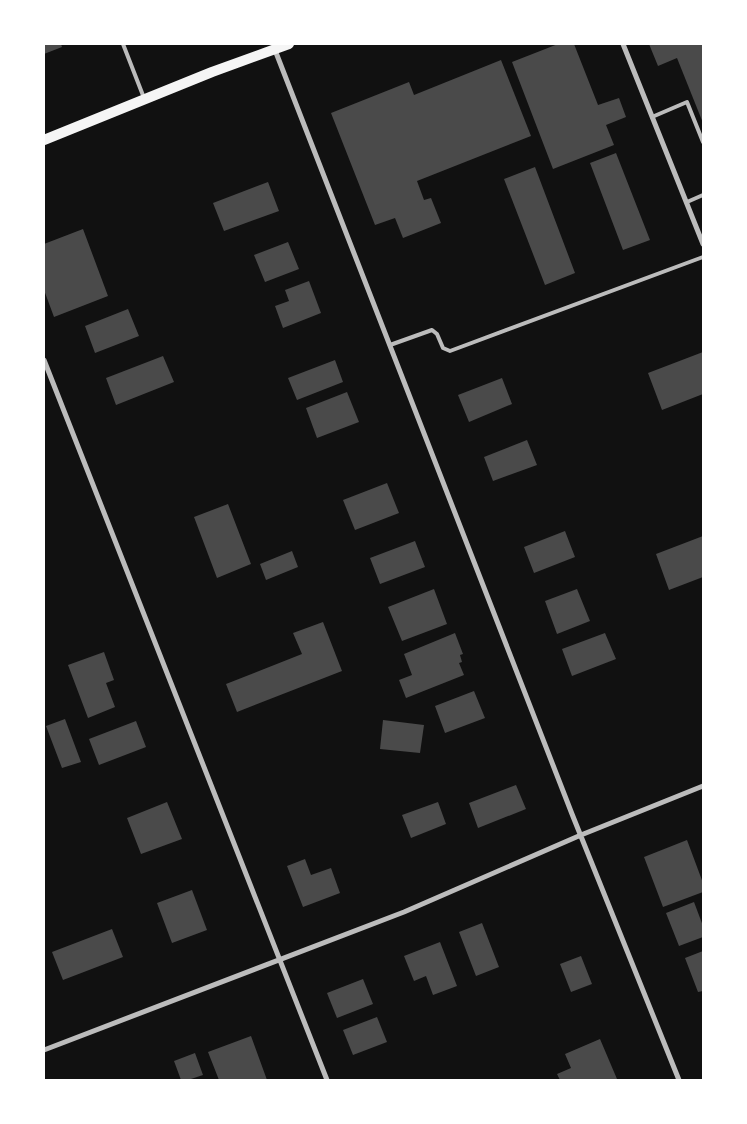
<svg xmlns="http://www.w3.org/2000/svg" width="747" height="1124" font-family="'Golos Text',sans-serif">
<rect width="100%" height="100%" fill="#111"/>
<path fill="#4a4a4a" d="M44,44h17l1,3 -18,7z
M558,44h16l24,61 21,-7 7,19 -20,8 8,20 -61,24 -41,-107z
M649,44h54v79l-26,-65 -19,8z
M501,60l30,76 -114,45 7,19 7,-2 10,25 -38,15 -8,-20 -20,7 -44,-112 78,-31 5,13z
M616,153l34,87 -27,10 -33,-87z
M535,167l40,106 -30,12 -41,-106z
M268,182l11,29 -55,20 -11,-28z
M83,229l25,67 -54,21 -10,-27v-46z
M288,242l11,27 -34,13 -11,-27z
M309,281l12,32 -38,15 -8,-22 14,-5 -4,-11z
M128,309l11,27 -44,17 -10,-27z
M703,352v42l-41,16 -14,-37z
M163,356l11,26 -58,23 -10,-27z
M335,360l8,22 -46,18 -9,-22z
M502,378l10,26 -43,18 -11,-27z
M347,392l12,30 -42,16 -11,-30z
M527,440l10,25 -44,16 -9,-24z
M387,483l12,30 -44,17 -12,-30z
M228,504l23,60 -34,14 -23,-61z
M565,531l10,26 -41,16 -10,-26z
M703,536v41l-34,13 -13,-36z
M415,541l10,26 -45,17 -10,-26z
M292,551l6,16 -32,13 -6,-16z
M434,589l13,35 -45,17 -14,-34z
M577,589l13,32 -33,13 -12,-33z
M323,622l19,49 -105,41 -11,-28 76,-30 -9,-21z
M455,633l8,21 -3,1 2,7 -3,1 5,12 -58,23 -7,-18 13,-5 -8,-21z
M605,633l11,26 -44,17 -10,-27z
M104,652l10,28 -8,3 9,24 -27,11 -20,-53z
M474,691l11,27 -40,15 -10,-27z
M65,719l16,43 -19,6 -16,-42z
M383,720l41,5 -4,28 -40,-4z
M136,721l10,26 -47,18 -10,-26z
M516,785l10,24 -48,19 -9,-25z
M167,802l15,37 -41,15 -14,-36z
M438,802l8,22 -35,14 -9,-23z
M687,840l16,43v9l-40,15 -19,-50z
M305,859l6,16 20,-7 9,25 -37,14 -16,-41z
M192,890l15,40 -35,13 -15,-40z
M694,902l9,24v11l-24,9 -13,-33z
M482,923l17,44 -23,9 -17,-44z
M112,929l11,28 -60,23 -11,-28z
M440,942l17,44 -24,9 -7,-19 -12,5 -10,-25z
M703,951v40l-5,1 -13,-34z
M581,956l11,28 -21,8 -11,-28z
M363,979l10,25 -36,14 -10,-25z
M377,1017l10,25 -34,13 -10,-25z
M251,1036l16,44h-48l-11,-28z
M600,1039l17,40 -57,1 -3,-6 14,-6 -6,-14z
M195,1053l8,22 -15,5h-7l-7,-19z"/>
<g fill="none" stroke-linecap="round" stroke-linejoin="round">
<path stroke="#bcbcbc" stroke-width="4" d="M123,44l21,54
M652,117l35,-15 16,40
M687,202l16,-7
M390,345l42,-15 5,4 6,14 7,3 253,-94"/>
<path stroke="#bcbcbc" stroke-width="5" d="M623,44l80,200
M275,50l297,764 107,266
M44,360l283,720
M44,1050l360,-138 177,-77 122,-49"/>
<path stroke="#f5f5f5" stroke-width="10" d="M44,140l168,-68 77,-28"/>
</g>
<rect width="747" height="1124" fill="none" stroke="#ffffff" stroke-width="90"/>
</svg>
